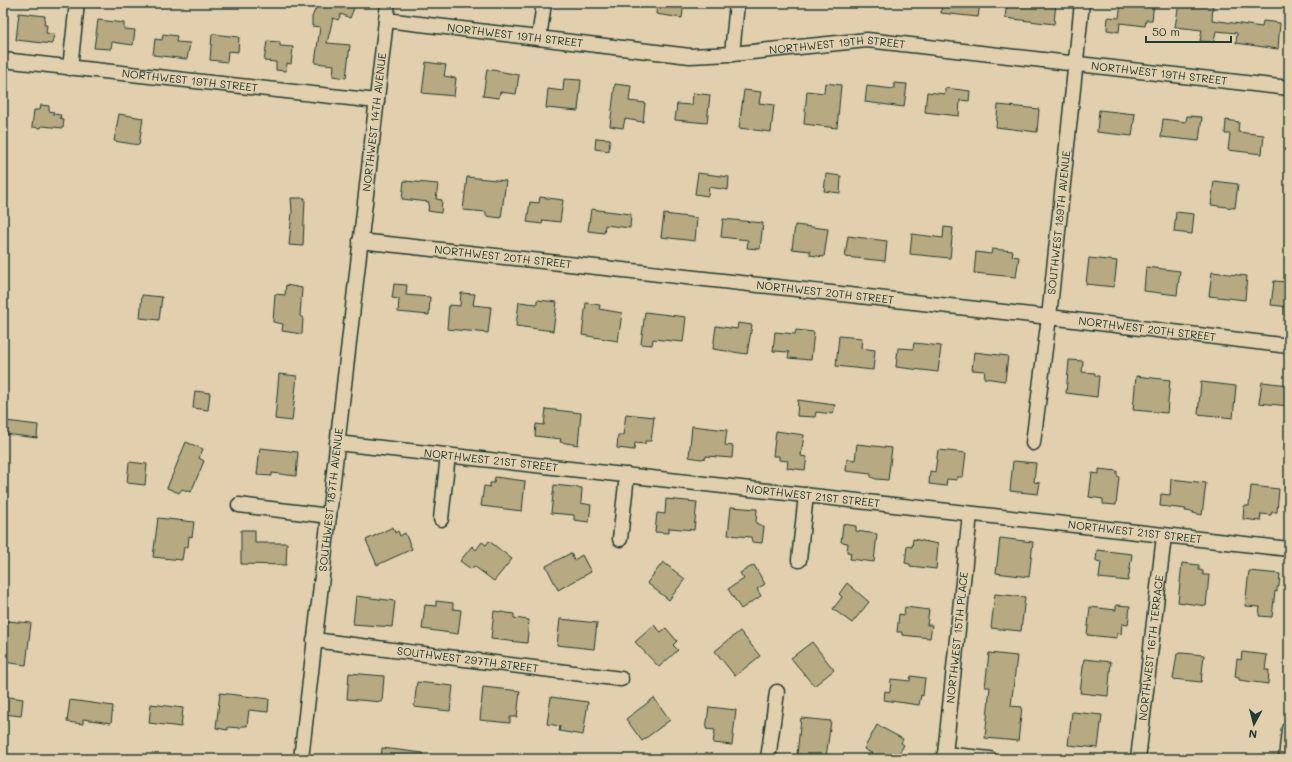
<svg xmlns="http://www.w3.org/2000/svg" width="1292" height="762" font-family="Mali,sans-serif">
<rect width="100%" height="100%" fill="#e2cfad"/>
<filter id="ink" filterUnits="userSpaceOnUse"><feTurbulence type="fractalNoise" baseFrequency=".025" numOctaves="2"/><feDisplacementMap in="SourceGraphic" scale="8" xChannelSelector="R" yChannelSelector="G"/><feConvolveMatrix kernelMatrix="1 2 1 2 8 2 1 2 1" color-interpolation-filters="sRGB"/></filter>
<g filter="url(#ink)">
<path fill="#b7a981" stroke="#1f3d34" d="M318,3h38l-6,15 -9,-4 -3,6 -5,-2 -6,25 23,2 -4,33 -13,-2 1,-11 -19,-2 5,-36 -8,-1v-9z
M657,3h27l-2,15 -26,-4z
M942,3h38l-2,14 -37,-4z
M1007,3h49l-2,21 -49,-6z
M1121,3h33l-2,17h-6l-1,6 -25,-3 -1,9 -12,-2 1,-13 11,1z
M1179,3l34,2 -1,15 50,7 1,-6 17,2 -2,26 -42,-6 1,-10 -21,-2 -2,11 -14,-1 2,-11 -27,-3z
M19,13l26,3 -1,9h3l-1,8 8,1 -2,10 -36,-4z
M98,20l26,3v6l11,1 -2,15 -21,-3 -1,7 -17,-1z
M163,34l14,2 -1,6 14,1 -3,16 -34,-4 2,-16 7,1z
M212,34l27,3 -1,15 -10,-1 -1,11 -17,-2z
M267,41l13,1v4l13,1 -2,17 -4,-1 -1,8 -10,-1v-8l-12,-1z
M426,62l20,3 -2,11 12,2 -2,18 -32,-3z
M487,69l32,6 -3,19 -16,-2 -1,6 -16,-2z
M564,79l17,1 -3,31 -32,-3 2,-19 15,2z
M825,83l16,2 -4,43 -33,-4 3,-33 17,2z
M894,83l13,1 -3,23 -39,-5 2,-16 27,3z
M615,84l16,2 -2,15 16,2 -2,19 -18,-3 -2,9 -13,-2z
M945,88l25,3 -1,10 -9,-1 -1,16 -34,-4 2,-20 18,2z
M744,90l17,2 -2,11 15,2 -3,27 -32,-4z
M693,93l17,2 -3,28 -32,-3 2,-16 15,1z
M41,105l8,1v5l5,1 -1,2 8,1 -1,3 4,1 -1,9 -21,-2 -1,2 -9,-1 2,-17h6z
M998,105l41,4 -2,23 -41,-5z
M1099,110l36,4 -3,22 -35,-4z
M119,114l24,4 -4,27 -25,-4z
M1187,116l15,1 -3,24 -38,-4 2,-18 23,3z
M1226,120l13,2 -1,10 26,3 -2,19 -34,-4 2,-16h-5z
M596,138l14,1 -1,12 -14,-2z
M698,173l31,4 -1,13 -19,-3 -1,9 -13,-2z
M826,174l15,2 -1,17 -16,-2z
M467,177l39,4 -5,37 -15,-2v-4l-23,-2z
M404,181l34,3 -2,15 6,1 -1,13 -13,-2 1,-9 -27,-3z
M1214,181l24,3 -3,24 -24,-3z
M540,197l23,3 -3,22 -17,-2 -1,4 -15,-2 3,-20 9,1z
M291,198h14l-2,48 -14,-1 3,-33z
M591,209l40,5 -1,14 -25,-3 -1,8 -16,-2z
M1176,212l18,2 -2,20 -18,-2z
M664,214l33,4 -2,23 -34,-4z
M723,219l40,4 -3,26 -13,-1 1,-8 -27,-3z
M795,225l33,4 -4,28 -14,-2v-4l-18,-2z
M944,227l9,1 -3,30 -40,-4 2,-20 31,4z
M848,236l39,5 -2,20 -40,-4z
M992,249l21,2 -1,5 7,1 -3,20 -42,-4 2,-21 15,2z
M1089,258l28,3 -3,26 -28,-3z
M1146,267l34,4 -3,24 -33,-4z
M1212,272l35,4 -2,24 -36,-4z
M1274,281l15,1v25l-18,-2z
M394,284l13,1 -1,10 24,2 -1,18 -31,-3 1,-13 -7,-1z
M286,285l16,3 -2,28 3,2 -1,16 -20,-3 1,-7 -10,-2 2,-28 10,1z
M461,293l14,1 -2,11 18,2 -3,26 -41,-4 2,-24 11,1z
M142,295l20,2 -3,23 -19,-2z
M537,300l20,2 -4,29 -37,-5 3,-24 18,2z
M586,303l14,2 -1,4 23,4 -4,28 -36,-6z
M645,312l41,5 -3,25 -30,-3 -1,6 -11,-1z
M738,323l14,2 -5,29 -34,-5 3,-23 21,3z
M796,330l18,2 -3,28 -23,-2 1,-6 -16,-1 2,-19 20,2z
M839,336l23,2 -1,10 14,2 -2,20 -37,-4z
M914,343l27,3 -3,26 -42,-5 2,-19 15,1z
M974,352l34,4 -3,25 -21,-3 1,-7 -13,-1z
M1069,360l14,1 -1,11 13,1v3h4l-2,21 -31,-4z
M279,374l18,2 -5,45 -17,-2z
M1136,376l34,4 -3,33 -34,-3z
M1201,382l35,4 -3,32 -35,-4z
M1262,382l27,3v21l-30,-3z
M195,391l15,2 -2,17 -15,-2z
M798,400l37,5 -2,9 -17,-2 -1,5 -18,-1z
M546,409l35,4 -3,32 -18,-3 1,-3 -26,-3 1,-12 8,1z
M626,414l28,3 -3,24h-6v3l-10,-1 -1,7 -17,-2 1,-13h5z
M6,421l32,4 -1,13 -32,-4z
M692,426l35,4 -2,15 8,1 -1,12 -26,-2v2l-5,1 -12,-2z
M776,431l28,4 -3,21 6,1 -2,13 -18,-2 1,-7 -9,-1v-4h-6z
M186,442l17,7 -4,9 5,3 -13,31 -9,-3 -3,4 -12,-5z
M857,444l35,4 -4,32 -12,-1 -5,-2v-3l-25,-3 1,-12 8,1z
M260,448l38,4 -2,24 -24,-3v3l-15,-1z
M938,450l28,3 -3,24h-6v3l-10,-1 -1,7 -17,-2 1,-13 5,1z
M1013,461l23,2 -2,19 6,1 -2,11 -28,-3z
M129,462l18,2 -2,21 -18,-2z
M1099,469l18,2v5l2,1 -3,28 -13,-1v-5l-14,-2 3,-24 7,1z
M495,477l30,4 -3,30 -41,-5 3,-20 6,1v-4h4z
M1171,479l35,4 -4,32 -9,-2 1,-1 -9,-1 1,-2 -26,-3 1,-12 9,1z
M554,485l28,3 -1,15 10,2 -2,17 -15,-2v-5l-23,-2z
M1251,486l28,3 -2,23h-5l-1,3 -10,-1 -1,7 -17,-2 1,-13h5z
M666,499l31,3 -3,28 -25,-2v5l-14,-1 2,-19 8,1z
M731,507l26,2 -1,14 8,4 -2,16 -10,-1 -1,-5 -23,-2z
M158,518l36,4 -2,15 -3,-1 -1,11h-4l-2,13 -29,-3z
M843,524l13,2v5l21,3 -3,28 -24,-3 1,-6 -4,-1 1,-9 -7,-1z
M393,527l2,6 3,-2 2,5 5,-3 7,16 -35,16 -11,-25z
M241,530h14v13h32l-1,22 -45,-1z
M1000,538l33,4 -4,35 -33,-4z
M913,539l25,5 -2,25 -26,-3v-2l-5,-1 2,-17 5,1z
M489,541l23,18 -18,22 -20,-15 -3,3 -11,-8 12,-15 4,4 6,-8 4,3z
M1097,550l35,4 -4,27 -29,-3 2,-16 -5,-1z
M571,553l3,7 8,-5 9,17 -33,18 -12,-24z
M663,562l22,17 -16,21 -22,-17z
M1182,563l17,2v5l4,1v4h6l-3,31 -28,-4z
M754,565l11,19 -8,5 4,7 -20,13 -13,-20 16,-10 -4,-6z
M1249,571l31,3 -1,13h-2v5l-2,-1 -3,26 -13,-1 1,-9 -15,-1z
M847,583l22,19 -17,21 -19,-14 9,-12 -3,-3z
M995,594l30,3 -4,34 -30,-3z
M356,596l39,5 -3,26 -39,-3z
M436,601l17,2v6l8,1 -3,24 -36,-5 3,-24 11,1z
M1116,605l14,1 -2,19 -6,-1 -1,10 -4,-1v5l-30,-3 3,-28 26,3z
M905,607l24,3 -2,15h5l-2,13 -28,-3v-3h-5l2,-18 5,1z
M494,611l20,3v4l15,2 -2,23 -36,-4z
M560,619l37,4 -3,26 -37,-4z
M7,621l24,2 -5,42 -23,-3z
M654,625l7,7 5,-4 11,13 -4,4 5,5 -19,17 -24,-25z
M740,631l20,25 -25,20 -20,-25z
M812,642l22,28 -20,16 -23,-28z
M1242,652l25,3 -2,15h4l-1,14 -29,-4v-2l-4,-1 2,-18 4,1z
M989,653l28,3 -6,50 11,1 -4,34 -33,-3 5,-51h-5z
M1181,653l23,2 -3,27 -28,-3 4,-25z
M1084,659l27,3 -3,34 -28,-3z
M349,673l35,3 -2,26 -35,-3z
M911,676l14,2 -2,18 -2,-1 -2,10 -35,-5 1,-9 5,1 1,-13 19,2z
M417,682l36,4 -3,25 -36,-4z
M483,687l37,4 -3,26h-7v6l-30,-3z
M220,693l49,6 -1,13 -19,-2 -2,16h-6l-1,2 -12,-1v3l-12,-2z
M3,696l20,3 -2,17 -18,-2z
M551,697l37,5 -5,33 -24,-4 1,-5 -13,-2z
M654,698l16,22 -28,21 -16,-22z
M70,700l43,6 -2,17 -28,-4v5l-16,-2z
M151,704l32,4 -2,19 -32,-4z
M709,707l27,3 -4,35 -19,-2 2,-13 -9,-1z
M1072,712l30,3 -4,33 -30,-3z
M801,718l30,3 -5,36 -29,-3z
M877,725l26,14 -2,4 3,2 -8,14h-14l-18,-10z
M382,748l41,5v6h-42z"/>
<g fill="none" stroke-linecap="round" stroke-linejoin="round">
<defs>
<g id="minor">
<path id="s1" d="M386,20l304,36 42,-2 135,-14 422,48"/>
<path d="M539,38l5,-35"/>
<path d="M732,54l5,-51"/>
<path id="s2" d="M3,60l374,41"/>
<path d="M70,68l7,-65"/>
<path id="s3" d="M360,241l689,76 240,29"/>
<path id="s4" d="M337,443l952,106"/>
<path id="s5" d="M1033,443l16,-126 33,-314"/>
<path d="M239,505l90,11"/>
<path d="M441,519l7,-64"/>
<path d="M620,539l7,-64"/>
<path d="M799,560l7,-65"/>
<path id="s6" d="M314,640l307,39"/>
<path d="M945,754l45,5"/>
<path id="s7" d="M301,759l87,-756"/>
<path d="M768,759l9,-67"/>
<path id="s8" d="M942,759l3,-5 25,-240"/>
<path id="s9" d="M1138,759l26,-223"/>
<path d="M1286,759l3,-30"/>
</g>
</defs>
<use href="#minor" stroke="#1f3d34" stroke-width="17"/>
<use href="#minor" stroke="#e2cfad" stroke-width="14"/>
</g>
</g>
<g text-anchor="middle" stroke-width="3" stroke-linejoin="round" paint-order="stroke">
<g font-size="11" fill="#1f3d34" stroke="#e2cfad">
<text dy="4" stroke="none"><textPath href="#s1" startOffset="130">NORTHWEST 19TH STREET</textPath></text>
<text dy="4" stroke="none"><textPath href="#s1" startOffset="454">NORTHWEST 19TH STREET</textPath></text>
<text dy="4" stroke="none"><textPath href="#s1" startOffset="778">NORTHWEST 19TH STREET</textPath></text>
<text dy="4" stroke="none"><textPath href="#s2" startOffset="188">NORTHWEST 19TH STREET</textPath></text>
<text dy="4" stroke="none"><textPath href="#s7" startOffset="641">NORTHWEST 14TH AVENUE</textPath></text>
<text dy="4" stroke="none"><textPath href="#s5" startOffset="222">SOUTHWEST 189TH AVENUE</textPath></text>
<text dy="4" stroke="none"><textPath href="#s3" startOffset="144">NORTHWEST 20TH STREET</textPath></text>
<text dy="4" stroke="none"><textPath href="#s3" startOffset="468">NORTHWEST 20TH STREET</textPath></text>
<text dy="4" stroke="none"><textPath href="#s3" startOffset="792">NORTHWEST 20TH STREET</textPath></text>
<text dy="4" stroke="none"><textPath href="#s4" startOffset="155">NORTHWEST 21ST STREET</textPath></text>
<text dy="4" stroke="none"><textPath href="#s4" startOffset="479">NORTHWEST 21ST STREET</textPath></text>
<text dy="4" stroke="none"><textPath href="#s7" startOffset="261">SOUTHWEST 187TH AVENUE</textPath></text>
<text dy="4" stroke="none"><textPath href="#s4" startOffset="803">NORTHWEST 21ST STREET</textPath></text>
<text dy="4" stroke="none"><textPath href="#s8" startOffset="123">NORTHWEST 15TH PLACE</textPath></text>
<text dy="4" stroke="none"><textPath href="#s9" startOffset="112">NORTHWEST 16TH TERRACE</textPath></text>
<text dy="4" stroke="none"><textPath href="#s6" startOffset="155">SOUTHWEST 297TH STREET</textPath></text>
</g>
</g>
<rect width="1292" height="762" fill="none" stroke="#e2cfad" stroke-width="16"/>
<rect x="8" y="8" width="1276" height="746" fill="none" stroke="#1f3d34" stroke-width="1.5" filter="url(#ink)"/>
<g transform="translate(1254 724) rotate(187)" stroke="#e2cfad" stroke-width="3" paint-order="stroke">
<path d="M0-3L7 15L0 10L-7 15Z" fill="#1f3d34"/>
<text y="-6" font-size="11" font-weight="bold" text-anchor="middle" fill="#1f3d34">N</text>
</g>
<path d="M1146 36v6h85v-6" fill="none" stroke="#1f3d34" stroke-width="2"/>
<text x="1152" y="36" font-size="12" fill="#1f3d34" stroke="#e2cfad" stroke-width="3" paint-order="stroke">50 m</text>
</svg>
